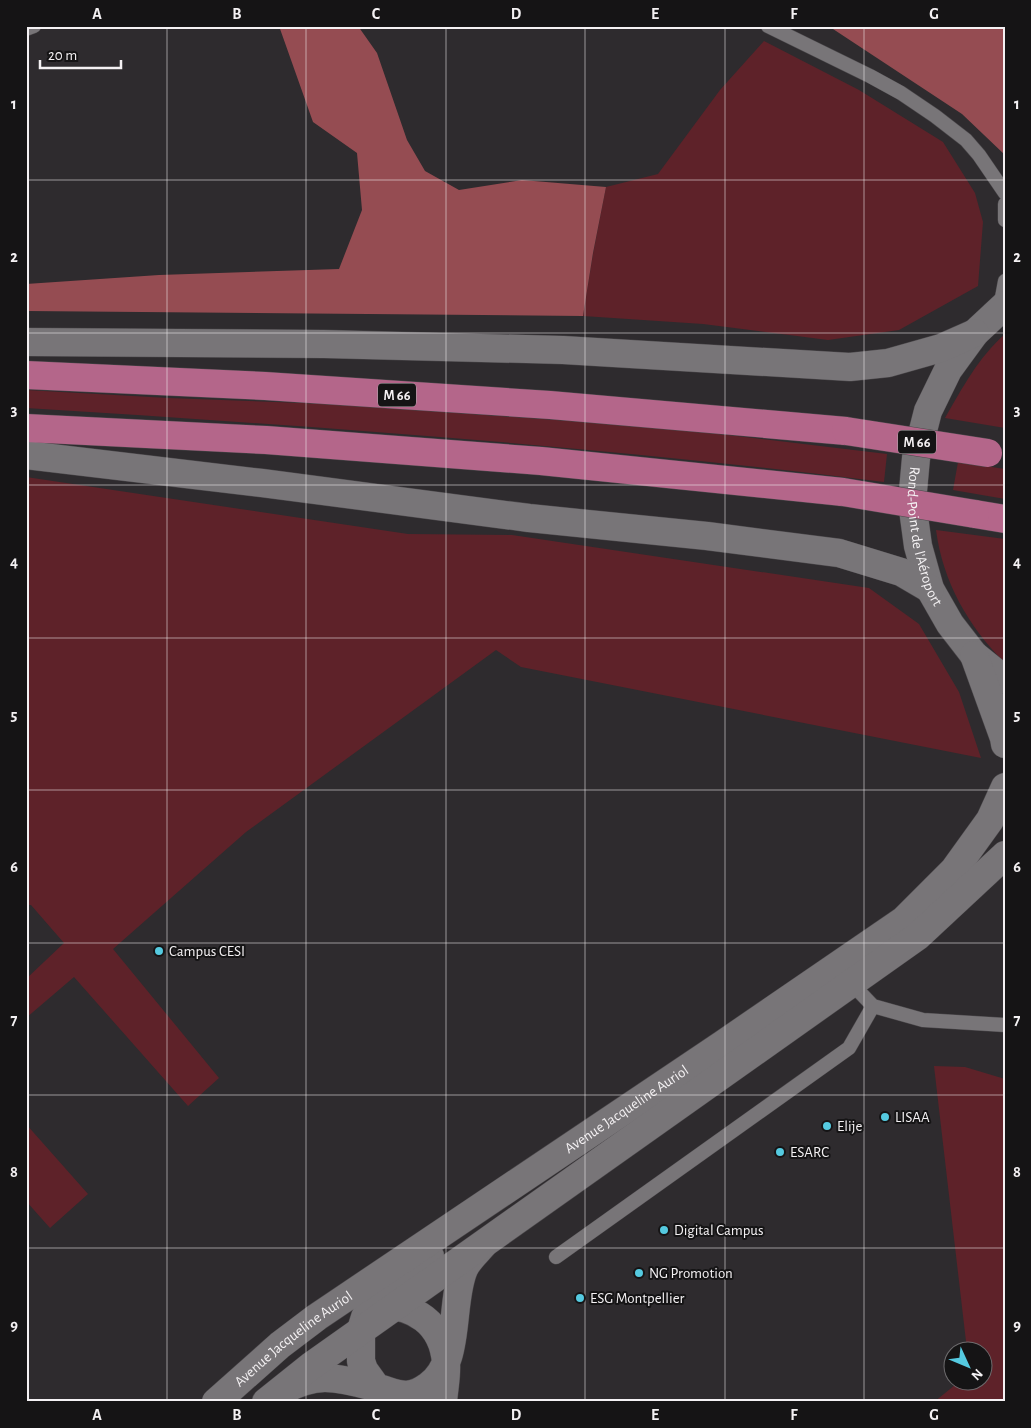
<svg xmlns="http://www.w3.org/2000/svg" width="1031" height="1428" font-family="'Alegreya Sans',sans-serif">
<rect width="100%" height="100%" fill="#2e2b2e"/>
<path fill="#5e2229" d="M764,41l95,49 84,52 32,51 8,29 -5,64 -79,44 -71,10 -125,-16 -120,-8 10,-62 13,-67 52,-13 62,-84z
M1005,334v94l-60,-10c18,-31 33,-60 60,-84z
M26,390l142,8 164,6 337,24 218,26 -3,28c-285,-36 -571,-56 -858,-74z
M958,462l47,7v30l-52,-9z
M26,477l382,57 104,1 357,53 50,36 40,68 22,66 -460,-91 -25,-17 -250,182 -133,117 106,129 -31,28 -114,-129 -48,41v-39l38,-36 -33,-38h-5z
M936,530l69,9v124c-37,-37 -62,-81 -69,-133z
M934,1066l31,1 40,12v323h-71l26,-21 24,-1v-30h-17z
M26,1124l62,70 -38,34 -24,-27z"/>
<path fill="#954c52" d="M279,26h79l19,27 30,87 18,31 34,19 63,-10 84,7 -13,66 -10,63 -557,-5v-27l133,-9 180,-6 23,-59 -5,-57 -44,-31z
M823,26h182v129l-43,-41 -129,-85z"/>
<g fill="none" stroke-linecap="round" stroke-linejoin="round">
<defs>
<path id="service" d="M768,26l102,50 31,17 34,23 31,24 13,15 26,38
M26,29l8,-3
M1005,204v16
M1000,308l5,-27
M851,983l22,23 50,14 82,5
M556,1257l293,-209 24,-42"/>
<path id="tertiary" d="M376,1305c38,-1 67,18 70,58 1,12 -2,26 -3,39
M282,1391c13,-7 28,-13 43,-13 16,0 34,5 49,9 22,5 32,15 54,-1 34,-23 21,-82 36,-117 4,-9 13,-17 19,-24
M387,1402l-23,-32 -3,-9v-31l4,-13 7,-12 28,-27 30,-22"/>
<g id="secondary">
<path id="s1" d="M1005,305l-30,28 -27,37 -20,41 -12,47 -4,44 6,44 12,43 20,35 24,31 31,25"/>
<path d="M26,342l298,2 239,6 287,17 38,-4 53,-15 34,-15"/>
<path d="M26,455l236,28 267,35 178,18 132,17 62,19 29,17"/>
<path d="M974,655l30,83 1,6"/>
<path id="s2" d="M216,1402l64,-57 37,-28 406,-273 181,-124 50,-50 36,-50 15,-33"/>
<path d="M266,1402l45,-36 607,-430 87,-81"/>
</g>
<path id="trunk" d="M26,375l239,11 285,19 296,26
M26,428l240,12 275,21 302,31
M975,514l30,5"/>
</defs>
<use href="#service" stroke="#4b484b" stroke-width="15"/>
<use href="#tertiary" stroke="#4b484b" stroke-width="29"/>
<use href="#secondary" stroke="#4b484b" stroke-width="29"/>
<use href="#trunk" stroke="#4b484b" stroke-width="29"/>
<use href="#service" stroke="#787578" stroke-width="14"/>
<use href="#tertiary" stroke="#787578" stroke-width="28"/>
<use href="#secondary" stroke="#787578" stroke-width="28"/>
<use href="#trunk" stroke="#b4668a" stroke-width="28"/>
<defs>
<path id="trunk-bridge" d="M846,431l142,22
M843,492l132,22"/>
</defs>
<use href="#trunk-bridge" stroke="#4b484b" stroke-width="29" stroke-linecap="butt"/>
<use href="#trunk-bridge" stroke="#b4668a" stroke-width="28"/>
</g>
<path fill="none" stroke="#f4f1f3" stroke-width="1" stroke-opacity="0.55" d="M167,26v1376M306,26v1376M446,26v1376M585,26v1376M725,26v1376M864,26v1376M26,180h979M26,333h979M26,485h979M26,638h979M26,790h979M26,943h979M26,1095h979M26,1248h979"/>
<g fill="#55cae0" stroke="#151415" stroke-width="2">
<circle cx="159" cy="951" r="5"/>
<circle cx="885" cy="1117" r="5"/>
<circle cx="827" cy="1126" r="5"/>
<circle cx="780" cy="1152" r="5"/>
<circle cx="664" cy="1230" r="5"/>
<circle cx="639" cy="1273" r="5"/>
<circle cx="580" cy="1298" r="5"/>
</g>
<g text-anchor="middle" stroke-width="4" stroke-linejoin="round" paint-order="stroke">
<g fill="#151415" stroke="#b1afb0" stroke-width="1">
<rect x="378" y="383.5" width="38" height="23" rx="4"/>
<rect x="898" y="430.5" width="38" height="23" rx="4"/>
</g>
<g font-size="14" font-weight="bold" fill="#f4f1f3">
<text x="397" y="400">M 66</text>
<text x="917" y="447">M 66</text>
</g>
<g font-size="15" fill="#f4f1f3" stroke="#151415">
<text dy="5" stroke="none"><textPath href="#s1" startOffset="261">Rond-Point de l'Aéroport</textPath></text>
<text dy="5" stroke="none"><textPath href="#s2" startOffset="505">Avenue Jacqueline Auriol</textPath></text>
<text dy="5" stroke="none"><textPath href="#s2" startOffset="100">Avenue Jacqueline Auriol</textPath></text>
</g>
<g font-size="15" fill="#f4f1f3" stroke="#151415" text-anchor="start">
<text x="169" y="956">Campus CESI</text>
<text x="895" y="1122">LISAA</text>
<text x="837" y="1131">Elije</text>
<text x="790" y="1157">ESARC</text>
<text x="674" y="1235">Digital Campus</text>
<text x="649" y="1278">NG Promotion</text>
<text x="590" y="1303">ESG Montpellier</text>
</g>
</g>
<rect width="1031" height="1428" fill="none" stroke="#151415" stroke-width="55"/>
<g transform="translate(968 1366) rotate(134)"><circle r="24" fill="#151415" stroke="#6e6c6e"/>
<path d="M0-4L9 19L0 12L-9 19Z" fill="#55cae0"/>
<text y="-8" font-size="14" font-weight="bold" text-anchor="middle" fill="#f4f1f3">N</text>
</g>
<path d="M40 60v8h81v-8" fill="none" stroke="#f4f1f3" stroke-width="2.5"/>
<text x="48" y="60" font-size="15" fill="#f4f1f3" stroke="#151415" stroke-width="4" paint-order="stroke">20 m</text>
<rect x="28" y="28" width="976" height="1372" fill="none" stroke="#f4f1f3" stroke-width="2"/>
<g font-size="16" text-anchor="middle" font-weight="bold" fill="#f4f1f3">
<text x="97" y="19">A</text>
<text x="237" y="19">B</text>
<text x="376" y="19">C</text>
<text x="516" y="19">D</text>
<text x="655" y="19">E</text>
<text x="794" y="19">F</text>
<text x="934" y="19">G</text>
<text x="14" y="109">1</text>
<text x="1017" y="109">1</text>
<text x="14" y="262">2</text>
<text x="1017" y="262">2</text>
<text x="14" y="415">3</text>
<text x="1017" y="415">3</text>
<text x="14" y="567">4</text>
<text x="1017" y="567">4</text>
<text x="14" y="720">5</text>
<text x="1017" y="720">5</text>
<text x="14" y="872">6</text>
<text x="1017" y="872">6</text>
<text x="14" y="1025">7</text>
<text x="1017" y="1025">7</text>
<text x="14" y="1177">8</text>
<text x="1017" y="1177">8</text>
<text x="14" y="1330">9</text>
<text x="1017" y="1330">9</text>
<text x="97" y="1420">A</text>
<text x="237" y="1420">B</text>
<text x="376" y="1420">C</text>
<text x="516" y="1420">D</text>
<text x="655" y="1420">E</text>
<text x="794" y="1420">F</text>
<text x="934" y="1420">G</text>
</g>
</svg>
